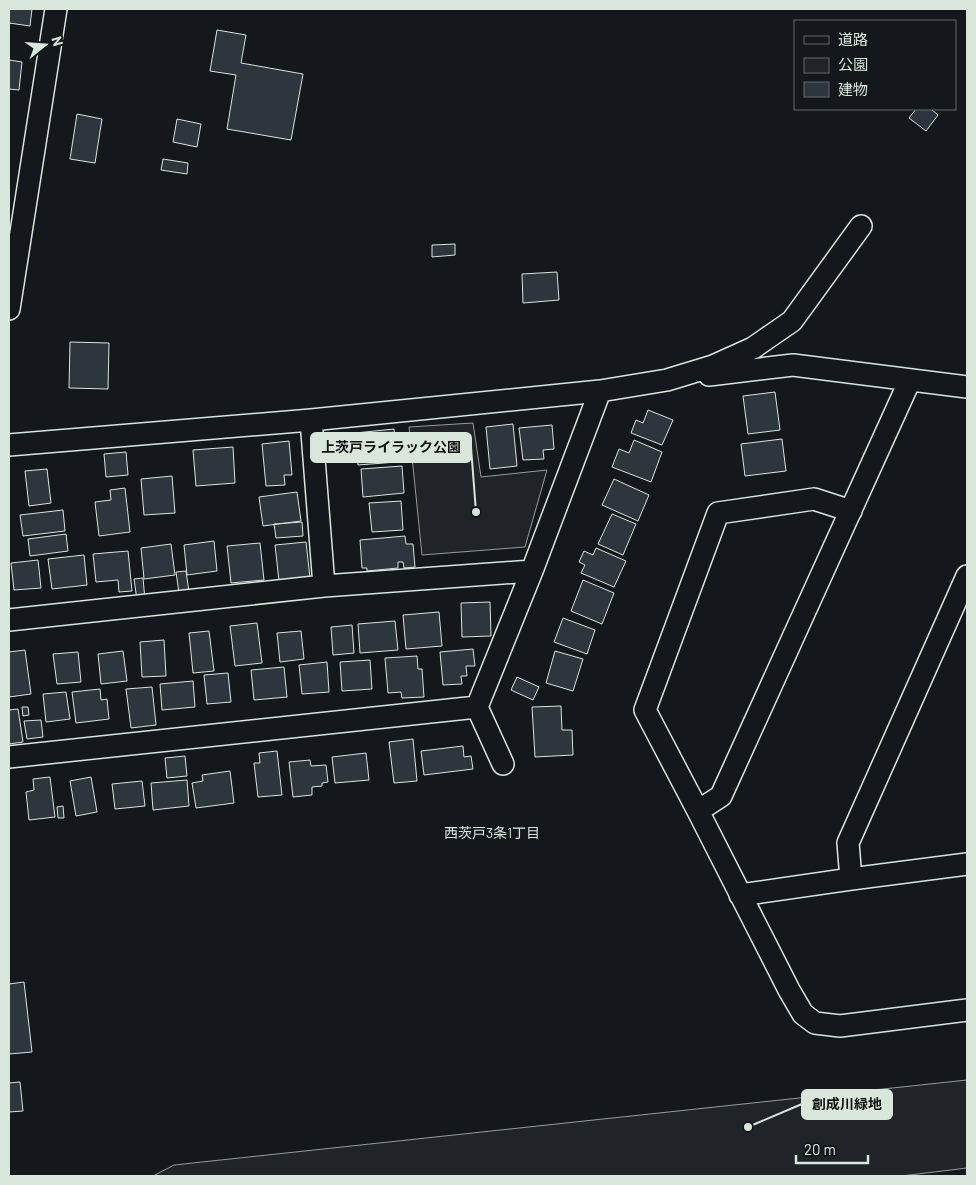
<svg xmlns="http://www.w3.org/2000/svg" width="976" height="1185" font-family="Barlow,'Noto Sans JP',sans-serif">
<rect width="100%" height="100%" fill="#14181c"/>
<path fill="#202428" stroke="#939e99" d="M473,423l8,54 66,-7 -22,77 -103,8 -13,-128z
M967,1080v88l-66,8h-748l21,-11z"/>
<path fill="#2c363c" stroke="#d8e6dc" d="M9,9h23l-2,17 -21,-3z
M217,30l29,5 -5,28 62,11 -12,66 -64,-11 9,-54 -26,-4z
M9,60l13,2 -3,28 -10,-1z
M916,109h15l7,6 -12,16 -17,-13z
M77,114l25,5 -7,44 -25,-4z
M177,119l24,5 -4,23 -24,-5z
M163,159l25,4 -1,11 -26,-4z
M455,244v11l-23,2v-12z
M557,272l2,28 -36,3 -1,-29z
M70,342l39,1 -1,46 -39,-1z
M775,392l5,38 -32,4 -5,-38z
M648,410l25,10 -11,25 -31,-12 5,-13 7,3z
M513,424l4,42 -27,3 -4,-42z
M552,425l2,24 -11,1 1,9 -21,1 -4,-32z
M394,429l3,33 -39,3 -3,-32z
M782,439l4,32 -41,5 -4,-32z
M634,440l28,12 -11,30 -39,-15 7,-18 10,4z
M289,441l3,34h-8l1,10 -19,1 -4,-42z
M233,447l2,36 -39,3 -3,-36z
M126,452l2,23 -22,2 -2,-23z
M402,466l2,27 -41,4 -2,-28z
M47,469l4,34 -22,3 -4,-35z
M172,476l3,37 -31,2 -3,-36z
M614,479l35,16 -11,26 -36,-16z
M125,488l5,44 -31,4 -4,-34 16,-2 -1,-10z
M297,492l4,29 -38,5 -4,-29z
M401,501l2,29 -31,2 -3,-29z
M63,510l2,21 -42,5 -3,-21z
M612,514l24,10 -13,31 -25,-11z
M302,522l1,14 -27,2 -2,-14z
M66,534l2,17 -38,5 -2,-17z
M405,536l1,8h7l2,23 -11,1 -1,-6h-5v6l-31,3v-3h-5l-2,-28z
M214,541l3,30 -30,4 -3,-30z
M306,542l4,36 -31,3 -4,-36z
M260,543l4,37 -33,3 -4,-37z
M171,544l4,31 -31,4 -3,-31z
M596,548l30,13 -12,26 -33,-14 4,-8 -6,-3 5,-11 9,4z
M128,551l4,40 -13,1 -1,-12 -22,2 -3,-28z
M84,555l3,30 -35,4 -4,-30z
M38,560l3,28 -27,2 -3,-27z
M186,571l3,21 -10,1 -3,-21z
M143,578l2,22h-8l-3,-21z
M583,580l31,13 -12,31 -31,-13z
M490,602l1,34 -29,1 -1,-34z
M439,612l3,34 -36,3 -3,-34z
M563,618l32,12 -8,24 -33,-12z
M395,621l3,29 -38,3 -2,-29z
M257,623l5,40 -27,3 -5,-40z
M352,625l2,28 -21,2 -2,-28z
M209,631l5,40 -21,2 -4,-40z
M301,631l3,28 -24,3 -3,-29z
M164,640l2,36 -24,1 -2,-35z
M473,649l2,17h-9l1,10h-6l1,8 -19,1 -3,-33z
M25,650l6,44 -22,3v-45z
M123,651l4,30 -26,3 -3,-30z
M555,651l28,8 -10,32 -27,-8z
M78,652l3,30 -24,2 -4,-30z
M417,656l1,13h4l2,28 -22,1 -1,-6 -13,1 -3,-35z
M370,660l2,29 -30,2 -2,-29z
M327,662l2,30 -27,2 -3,-29z
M284,667l3,30 -33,3 -3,-30z
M228,673l3,29 -24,2 -3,-29z
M517,677l22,10 -6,13 -22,-10z
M193,681l2,26 -33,3 -2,-26z
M152,687l4,38 -25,3 -5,-39z
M100,689l1,11 6,-1 2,20 -33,4 -4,-31z
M66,692l4,27 -24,3 -3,-28z
M561,706l1,24h10l1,25 -38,2 -3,-50z
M22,707h6l1,8 -6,1z
M18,709l5,33 -14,2v-34z
M41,720l2,17 -16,2 -3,-18z
M413,739l4,42 -23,2 -5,-41z
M463,746l1,11 7,-1 2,13 -49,6 -3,-24z
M277,751l5,44 -24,2 -4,-34h6l-1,-10z
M366,753l3,27 -34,3 -3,-26z
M185,756l2,20 -20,2 -2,-20z
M310,760l1,6 15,-1 2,17 -6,1v3l-10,1v8l-19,2 -4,-35z
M230,771l4,32 -38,5 -4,-25 11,-2 -1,-6z
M50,777l5,40 -26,3 -3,-28 8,-2 -1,-11z
M91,777l6,35 -21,4 -6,-35z
M187,780l2,26 -36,4 -2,-27z
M142,781l3,25 -30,3 -3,-25z
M63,806l1,12h-6l-1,-11z
M24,982l8,70 -23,2v-70z
M20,1082l3,29 -14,1v-29z"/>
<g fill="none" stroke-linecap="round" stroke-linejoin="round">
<defs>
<path id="street" d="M9,309l47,-300
M709,375l84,-10 174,22
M311,420l13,166
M9,445l302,-25 289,-29 67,-11 46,-14 40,-18 39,-27 69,-95
M851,511l-37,-12 -96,14 -73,197 53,101 91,179 14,24 12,9 25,3 127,-16
M9,620l315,-34 208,-15
M477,707l26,57
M9,757l468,-50 55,-136 68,-180
M698,811l23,-15 189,-416
M851,879l-3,-36 119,-267
M740,895l111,-16 116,-15"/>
</defs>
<use href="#street" stroke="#d8e6dc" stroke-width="24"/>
<use href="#street" stroke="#14181c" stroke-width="21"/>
</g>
<g text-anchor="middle" stroke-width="4" stroke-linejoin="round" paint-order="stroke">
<g font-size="14" fill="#d8e6dc" stroke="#14181c">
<text x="492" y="838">西茨戸3条1丁目</text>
</g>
</g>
<path fill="none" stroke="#d8e6dc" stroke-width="2" d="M476 512L471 447M748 1127L802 1104"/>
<g fill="#d8e6dc" stroke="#14181c" stroke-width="2">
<circle cx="476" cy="512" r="5"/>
<circle cx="748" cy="1127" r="5"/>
</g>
<g fill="#d8e6dc" stroke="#d8e6dc" stroke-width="2">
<rect x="311" y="433" width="160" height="29" rx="5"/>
<rect x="802" y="1090" width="90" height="29" rx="5"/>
</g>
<g font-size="14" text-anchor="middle" font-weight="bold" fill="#111">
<text x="391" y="452">上茨戸ライラック公園</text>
<text x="847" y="1109">創成川緑地</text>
</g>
<rect width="976" height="1185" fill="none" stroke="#d8e6dc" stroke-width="20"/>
<rect x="794" y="20" width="162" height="90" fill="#14181c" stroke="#626a69"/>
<rect x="804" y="36" width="25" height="8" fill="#14181c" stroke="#626a69"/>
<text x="838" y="45" font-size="15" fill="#d8e6dc">道路</text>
<rect x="804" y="58" width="25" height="15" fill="#202428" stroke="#626a69"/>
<text x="838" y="70" font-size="15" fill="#d8e6dc">公園</text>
<rect x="804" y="82" width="25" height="15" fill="#2c363c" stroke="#626a69"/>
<text x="838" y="95" font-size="15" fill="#d8e6dc">建物</text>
<g transform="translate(45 45) rotate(73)" stroke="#14181c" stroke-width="4" paint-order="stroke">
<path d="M0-4L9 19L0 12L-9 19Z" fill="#d8e6dc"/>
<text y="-8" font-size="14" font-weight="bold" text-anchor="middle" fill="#d8e6dc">N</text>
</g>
<path d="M796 1155v8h72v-8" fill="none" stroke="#d8e6dc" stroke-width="2.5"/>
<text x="804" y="1155" font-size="15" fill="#d8e6dc" stroke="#14181c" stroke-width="4" paint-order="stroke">20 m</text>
</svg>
